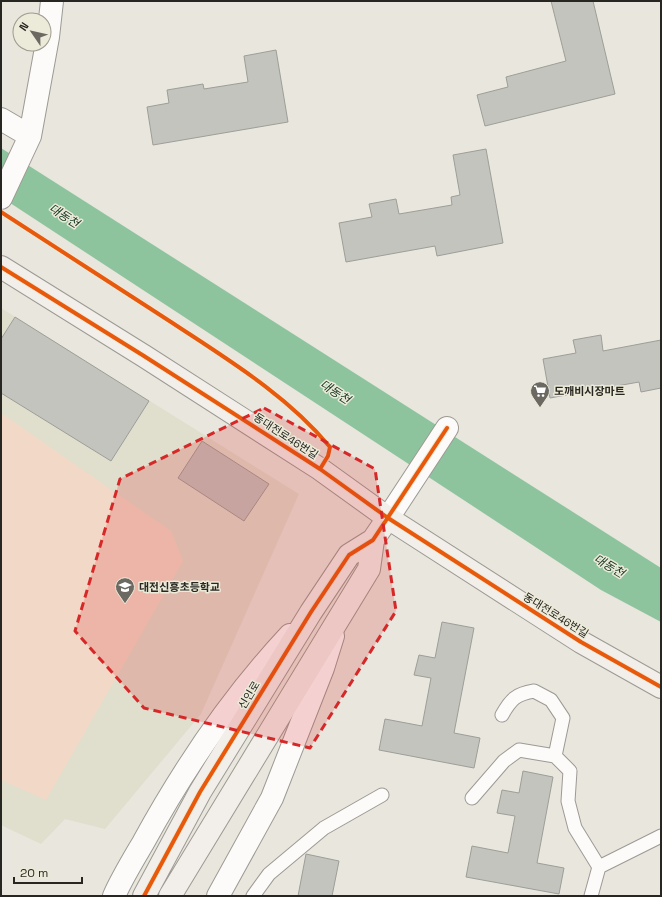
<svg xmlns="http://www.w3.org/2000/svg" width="662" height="897" font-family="'Space Grotesk','Noto Sans KR',sans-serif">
<rect width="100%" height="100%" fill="#e8e6dd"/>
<path fill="#e0decc" d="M1,308l298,186 -98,220 -96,115 -40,-10 -24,25 -40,-19z"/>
<path fill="#f2d9c7" d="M1,413l170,118 12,30 -137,239 -45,-20z"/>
<path fill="#8ec49d" d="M1,148l660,420v54l-60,-32 -600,-393z"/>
<path fill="#c4c4be" stroke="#9e9e98" d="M551,1h42l22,93 -130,32 -8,-31 31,-8 -2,-10 60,-16z
M276,50l12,72 -135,23 -6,-38 22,-4 -2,-13 36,-6 1,5 44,-7 -4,-26z
M486,149l17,94 -66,13 -2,-10 -89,16 -7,-39 33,-6 -3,-13 27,-5 3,15 53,-9 -1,-8 9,-2 -7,-40z
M15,317l134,84 -38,60 -110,-68v-54z
M601,335l2,16 58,-11v48l-20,4 -2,-10 -89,16 -7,-39 33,-6 -3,-13z
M202,441l67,43 -25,37 -66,-43z
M442,622l32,6 -20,105 26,5 -6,30 -95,-18 6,-31 37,7 9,-48 -17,-3 5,-20 16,3z
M523,771l30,6 -16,86 27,5 -5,26 -93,-17 6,-31 36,7 7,-37 -18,-3 5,-23 17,3z
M306,854l33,7 -7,35h-34z"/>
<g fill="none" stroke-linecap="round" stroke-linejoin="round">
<defs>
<path id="lane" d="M502,715c9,-16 14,-21 32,-24l17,9 12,18 -8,38
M472,798l32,-37 15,-11 36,6 15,15 -2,30 7,27 24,39
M253,896l16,-22 55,-46 58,-33
M591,896l8,-29 62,-31"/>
<path id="street" d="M1,119l29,17
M1,198l29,-62 18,-99 4,-36
M388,518l59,-90
M114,896c8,-18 19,-36 29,-53 41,-75 89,-146 147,-208
M218,896l54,-98 51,-130 10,-32"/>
<path id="secondary" d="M1,267l143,89 176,113 68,49 193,124 80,45
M144,896l56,-104 111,-180 38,-57 24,-15 15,-22
M170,896l199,-327 4,-29"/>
</defs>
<use href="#lane" stroke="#9c9a93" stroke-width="15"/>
<use href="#street" stroke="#9c9a93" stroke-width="24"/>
<use href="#secondary" stroke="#9c9a93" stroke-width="24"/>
<use href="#lane" stroke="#fcfbfa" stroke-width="13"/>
<use href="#street" stroke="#fcfbfa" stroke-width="22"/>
<use href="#secondary" stroke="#f2efea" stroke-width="22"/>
<defs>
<path id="cycleway" d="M1,212c57,37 113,73 170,110 56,37 116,73 159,125l-2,9 -8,13
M1,267l143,89 176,113 68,49 193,124 80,45
M144,896l56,-104 111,-180 38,-57 24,-15 74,-112"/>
</defs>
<use href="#cycleway" stroke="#ecead9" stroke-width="6"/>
<use href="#cycleway" stroke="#e8590c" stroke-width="4"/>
</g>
<path fill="#d62828" fill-opacity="0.2" stroke="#d62828" stroke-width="3" stroke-dasharray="8 5" stroke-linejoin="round" d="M264,408l111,61 21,142 -86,137 -166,-40 -69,-77 45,-152z"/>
<defs>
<symbol id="supermarket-pin" viewBox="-11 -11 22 30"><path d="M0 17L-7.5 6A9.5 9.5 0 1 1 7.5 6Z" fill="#6b6962" stroke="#ecead9"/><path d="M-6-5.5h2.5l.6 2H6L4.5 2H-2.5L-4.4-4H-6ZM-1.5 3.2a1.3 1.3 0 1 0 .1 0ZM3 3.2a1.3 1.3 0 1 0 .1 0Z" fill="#fff"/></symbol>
<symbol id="school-pin" viewBox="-11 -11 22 30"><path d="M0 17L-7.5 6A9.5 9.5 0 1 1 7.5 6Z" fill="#6b6962" stroke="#ecead9"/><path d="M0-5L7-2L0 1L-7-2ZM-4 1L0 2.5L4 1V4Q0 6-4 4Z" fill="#fff"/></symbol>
</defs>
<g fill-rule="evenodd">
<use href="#supermarket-pin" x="529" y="380" width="22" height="30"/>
<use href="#school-pin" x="114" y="576" width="22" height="30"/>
</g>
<g text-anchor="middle" stroke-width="3" stroke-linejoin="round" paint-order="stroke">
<g font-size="11" font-weight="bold" fill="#272620" stroke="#ecead9" text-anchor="start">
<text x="554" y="395">도깨비시장마트</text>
<text x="139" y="591">대전신흥초등학교</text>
</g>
<g font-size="11" fill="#272620" stroke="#ecead9">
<text transform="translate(286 436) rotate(33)" y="4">동대전로46번길</text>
<text transform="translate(556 615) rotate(32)" y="4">동대전로46번길</text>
<text transform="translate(249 695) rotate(-59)" y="4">신인로</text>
</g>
<g font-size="12" font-style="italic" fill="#143620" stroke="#ecead9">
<text transform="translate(64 216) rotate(33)" y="4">대동천</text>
<text transform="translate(335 392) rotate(33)" y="4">대동천</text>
<text transform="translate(609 566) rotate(31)" y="4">대동천</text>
</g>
</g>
<rect width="662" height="897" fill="none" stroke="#272620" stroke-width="4"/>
<g transform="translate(32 32) rotate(304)"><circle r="19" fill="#ecead9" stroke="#9d9c8f"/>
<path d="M0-3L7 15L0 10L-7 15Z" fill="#6b6962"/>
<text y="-6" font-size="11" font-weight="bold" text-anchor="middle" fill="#272620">N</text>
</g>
<path d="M14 877v6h68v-6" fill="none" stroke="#272620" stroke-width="2"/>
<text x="20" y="877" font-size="12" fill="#272620" stroke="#ecead9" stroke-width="3" paint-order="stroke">20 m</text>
</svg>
